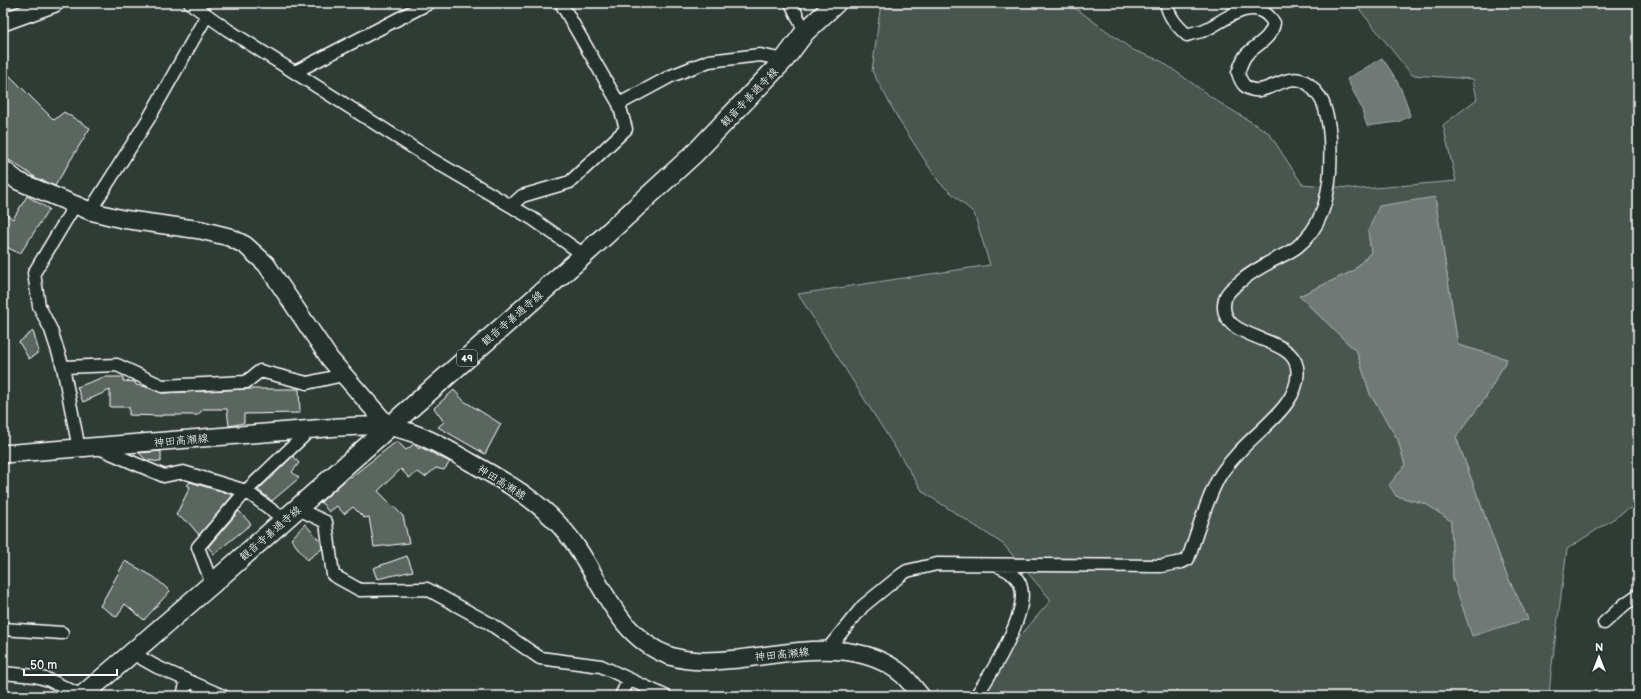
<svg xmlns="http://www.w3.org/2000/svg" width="1641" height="699" font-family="'Balsamiq Sans','Klee One',sans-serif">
<rect width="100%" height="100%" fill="#2f3b35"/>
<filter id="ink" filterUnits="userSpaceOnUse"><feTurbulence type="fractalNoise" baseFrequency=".025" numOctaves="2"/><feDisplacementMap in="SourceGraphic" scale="8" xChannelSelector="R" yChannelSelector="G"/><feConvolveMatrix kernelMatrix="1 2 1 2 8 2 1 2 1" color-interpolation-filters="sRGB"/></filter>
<g filter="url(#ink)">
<path fill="#4a544f" stroke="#a4aaa7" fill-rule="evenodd" d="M881,3h180l17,7 55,40 28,11 56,40 52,32 33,51 60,5 94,-8 -13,-56 34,-26 -4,-20 -61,-4 -52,-65 1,-7h277v500l-71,46 -16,123 -2,24h-580l82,-96 -48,-56 -80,-52 -125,-198 192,-29 -16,-52 -35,-31 -39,-60 -28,-51zM1435,197l23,148 49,14 -21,38 -30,40 49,134 23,48 -75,-40 -2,-58 -25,-17 -30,-8 9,-31 -7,-25 -28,-46 -13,-42 -58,-56 54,-25 18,-19 -3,-21z"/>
<path fill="#707975" stroke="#a9afac" d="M1382,58c14,19 23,36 28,58l-12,6 -31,4 -6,-19 -14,-28z
M1435,197l23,148 49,14 -21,38 -30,40 49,134 23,48 -56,17 -19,-57 -2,-58 -25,-17 -30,-8 -7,-11 16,-20 -7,-25 -28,-46 -13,-42 -58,-56 54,-25 18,-19 -3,-21 11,-25z"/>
<path fill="#5b6661" stroke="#fff" d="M3,69l51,51 10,-8 26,16 -35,58 -17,-7 -35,-23z
M27,196l22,13 -29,45 -17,-9v-33l10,7z
M33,331l6,21 -10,7 -10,-17z
M104,377h19v4l12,1 1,3 7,1 19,7 85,-4h52l1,24 -56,1v9l-15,3 -2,-17h-24l-5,6h-36v1l-33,-1v-8h-19v-17l-27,12 -6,-15z
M454,390l10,11 37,23 -16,30 -47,-27 6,-5 -10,-14z
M397,441l9,9 8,-6 5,5 1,-2 30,15 -6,8 -8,-2 -11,9 -7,-5 -9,6 -8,-9 -23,22 25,25 6,27 -35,4 -5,-30 -5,1 -11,-11 -9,7 -7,-8 -8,6 -8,-10 29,-26 1,1z
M161,451v11l-15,-2 -7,-7z
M293,456l6,7 -7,9 7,6 -27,23 -14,-11z
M190,482l43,13 -34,40 -10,-12 -13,-8 14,-28 -3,-2z
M239,511l12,13 -37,30 -6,-7z
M305,524l16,18 1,7 -15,11 -16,-21z
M407,556l6,15 -36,8 -4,-11z
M125,561l29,16 16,14 -26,29 -19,-16 -8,13 -17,-11z"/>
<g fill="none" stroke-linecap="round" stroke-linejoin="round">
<defs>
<path id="street" d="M190,3l38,27 107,68 96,61 102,60 51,36
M791,3l14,29
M295,72l134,-69
M619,104l52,-28 38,-15 51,-6 24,5
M75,205l-41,68 5,33 12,24 12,37 16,82
M511,206l11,-10 48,-14 56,-53 -7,-25 -58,-101
M90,211l59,-93 58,-103
M63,367l54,-2 45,21 84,-4 14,-11 47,12 36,-8
M99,448l65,28 19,-4 63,19 65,-62
M298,509l28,13 7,53 27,15 67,-1 62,34 51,35 61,8 64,30
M212,584l-14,-37 48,-56 39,29
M1604,623l21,-19 13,-9
M3,629l59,4
M827,650l36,-44 38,-31 6,-4 30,-7 224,2 21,-4 6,-3c9,-26 17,-55 30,-80 5,-10 14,-19 21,-27 21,-24 64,-50 58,-85 -6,-34 -83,-25 -72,-68 2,-8 10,-13 16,-18 9,-8 19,-13 29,-19 9,-5 19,-9 27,-15 24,-19 31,-47 33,-76 1,-24 1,-46 -7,-68 -2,-5 -5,-8 -8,-12 -24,-32 -50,14 -71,-6 -3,-3 -5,-9 -6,-12 2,-6 4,-13 8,-18 11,-11 25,-16 28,-32 -5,-8 -13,-15 -23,-14 -18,1 -33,16 -49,22 -5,1 -10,2 -15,4 -11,-10 -18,-18 -21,-32
M132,653l25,14 66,29
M3,673l32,3 14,4 33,16
M183,696l4,-16
M621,696l8,-17
M976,696c15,-22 55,-85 44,-112 -4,-9 -11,-13 -20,-17"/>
<path id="secondary" d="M3,22l52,-19
M3,169l15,12 72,30 32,8 79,11 28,7 16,8 21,19 64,95 59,68
M3,454l336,-27c17,0 36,-3 52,0 30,6 53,20 79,35 38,21 75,42 101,77 31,41 45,98 99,117 21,7 46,5 69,3 52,-6 119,-23 164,16 6,6 12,14 18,21"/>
<path id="primary" d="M82,696l130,-112 177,-157 195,-172 111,-102 89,-93 21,-28 31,-29"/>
</defs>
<use href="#street" stroke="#fff" stroke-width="15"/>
<use href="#secondary" stroke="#fff" stroke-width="20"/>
<use href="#primary" stroke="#fff" stroke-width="22"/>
<use href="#street" stroke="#26332d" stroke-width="12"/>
<use href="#secondary" stroke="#26332d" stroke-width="17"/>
<use href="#primary" stroke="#26332d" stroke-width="19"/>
</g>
</g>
<g text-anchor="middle" stroke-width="3" stroke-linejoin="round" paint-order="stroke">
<rect fill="#26332d" stroke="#bec2c0" stroke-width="1" x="457" y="350" width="20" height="16" rx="3"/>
<g font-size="10" font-weight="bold" fill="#fff">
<text x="467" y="362">49</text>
</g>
<g font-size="11" fill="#fff" stroke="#26332d">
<text transform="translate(749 97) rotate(-46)" y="4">観音寺善通寺線</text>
<text transform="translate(512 318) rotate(-41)" y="4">観音寺善通寺線</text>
<text transform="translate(181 440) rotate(-5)" y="4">神田高瀬線</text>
<text transform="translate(502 482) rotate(32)" y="4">神田高瀬線</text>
<text transform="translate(270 533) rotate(-41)" y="4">観音寺善通寺線</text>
<text transform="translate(782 654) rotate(-6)" y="4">神田高瀬線</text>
</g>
</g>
<rect width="1641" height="699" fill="none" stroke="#26332d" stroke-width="16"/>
<rect x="8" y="8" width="1625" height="683" fill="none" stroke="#fff" stroke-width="1.5" filter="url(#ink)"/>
<g transform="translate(1599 657)" stroke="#26332d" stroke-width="3" paint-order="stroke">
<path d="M0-3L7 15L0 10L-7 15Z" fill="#ffffff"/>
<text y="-6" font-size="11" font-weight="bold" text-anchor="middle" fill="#ffffff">N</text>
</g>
<path d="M24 669v6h93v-6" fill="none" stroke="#ffffff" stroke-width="2"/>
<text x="30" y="669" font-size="12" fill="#ffffff" stroke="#26332d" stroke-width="3" paint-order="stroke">50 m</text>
</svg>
